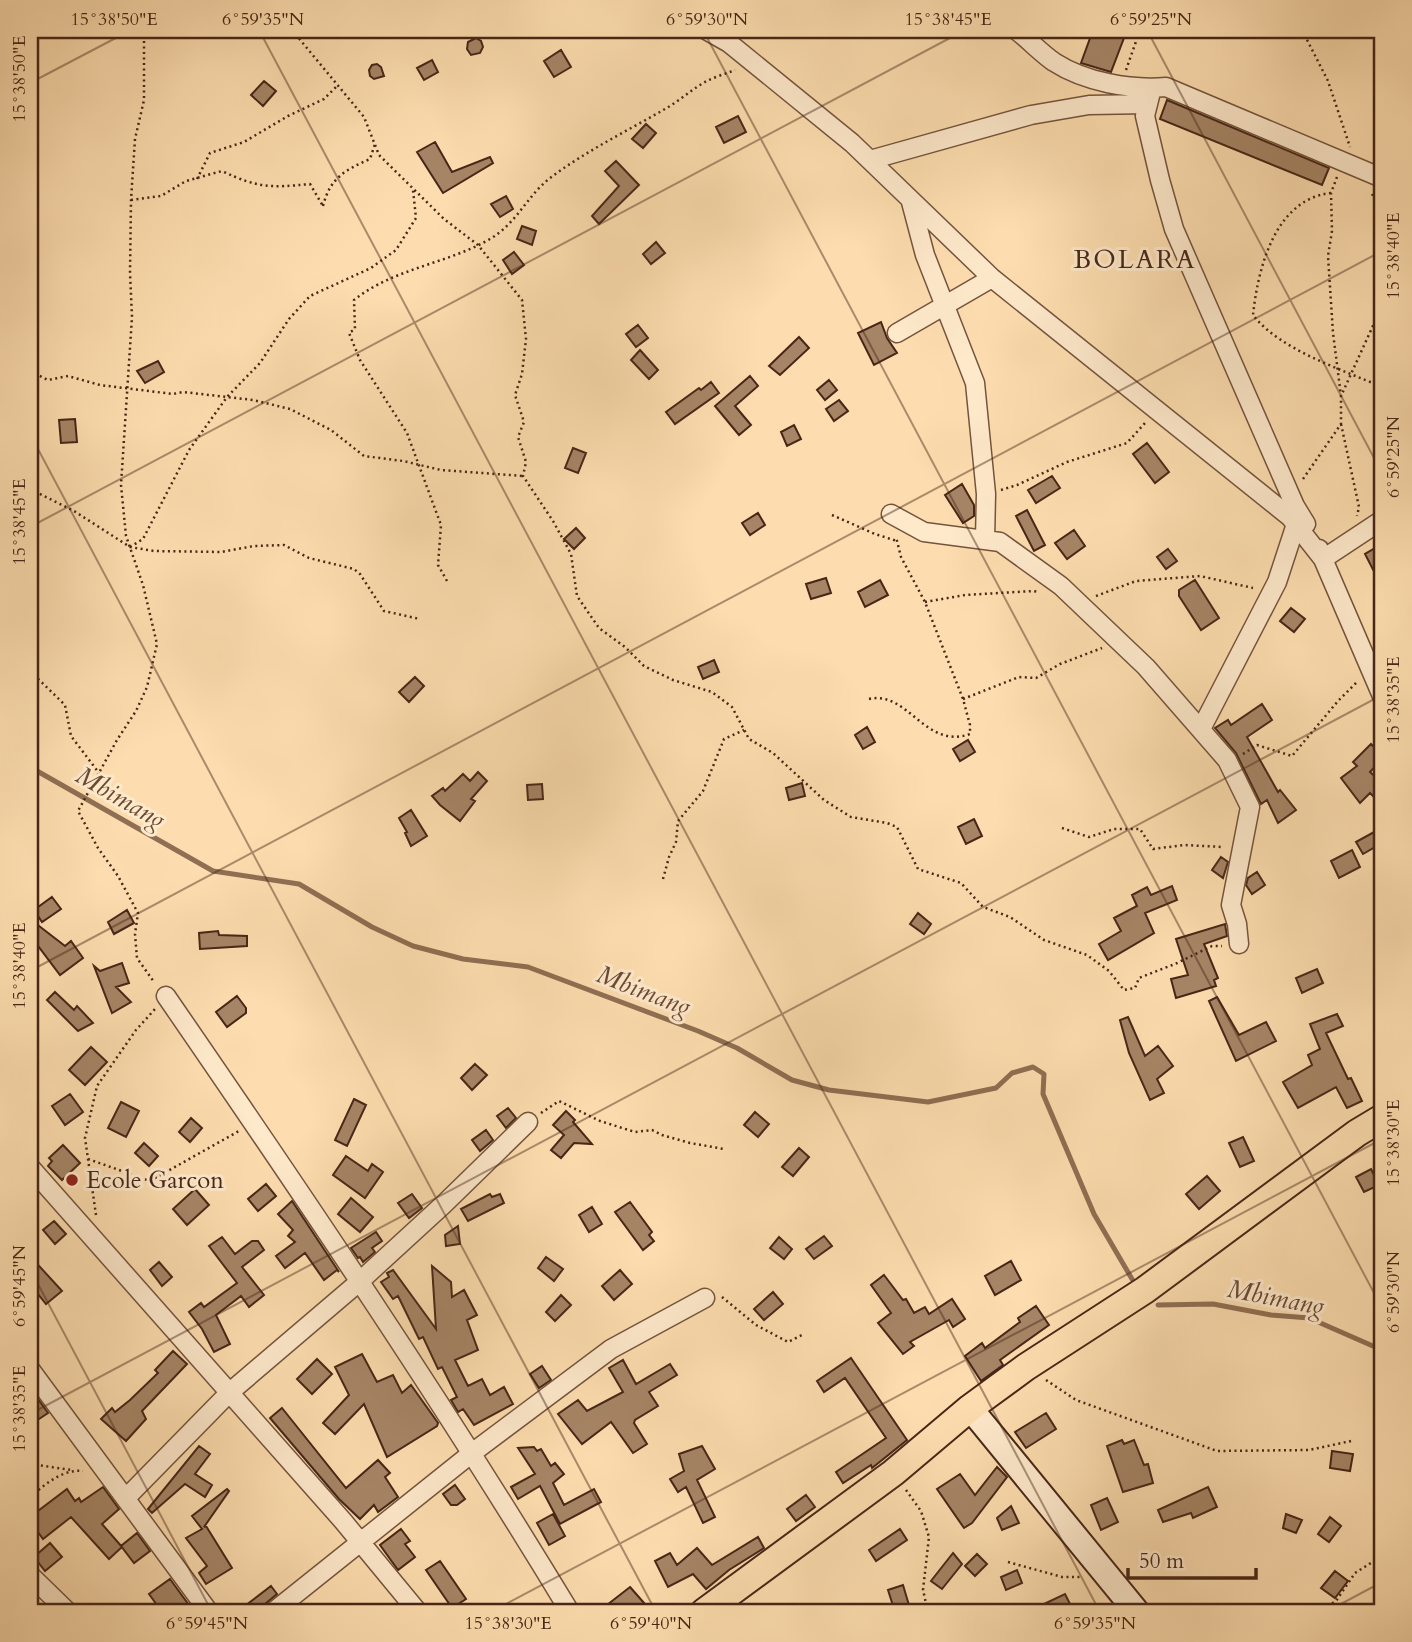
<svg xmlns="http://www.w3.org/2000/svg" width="1412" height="1642" font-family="Cardo,serif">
<rect width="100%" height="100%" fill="#fdddaf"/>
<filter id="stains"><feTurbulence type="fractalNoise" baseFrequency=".00286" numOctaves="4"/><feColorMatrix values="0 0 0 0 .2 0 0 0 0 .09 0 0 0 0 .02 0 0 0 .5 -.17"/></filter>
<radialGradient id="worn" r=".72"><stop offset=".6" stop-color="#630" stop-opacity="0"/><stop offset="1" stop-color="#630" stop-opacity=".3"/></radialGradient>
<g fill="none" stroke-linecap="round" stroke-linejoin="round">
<path stroke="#8f6f53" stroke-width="5" d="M30,767l183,104 86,13 73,43 41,19 50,13 65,8 170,64 39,17 55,32 37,10 99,12 68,-14 16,-15 21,-6 11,7 -1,20 51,120 38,65
M1158,1305l55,-1 58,11 38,3 73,32"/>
</g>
<path fill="#a68566" stroke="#472617" stroke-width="2" d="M1093,30h34l-16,42 -30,-9z
M476,38l5,3 2,6 -3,6 -9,2 -4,-6 1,-7z
M561,50l10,17 -17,10 -10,-16z
M432,60l6,12 -14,8 -7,-12z
M377,64l4,3 3,9 -10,3 -4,-3 -1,-6 3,-5z
M264,81l12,10 -13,15 -12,-11z
M1167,100l162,68 -7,17 -162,-66z
M738,116l8,16 -22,11 -8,-16z
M646,124l10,9 -13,15 -11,-9z
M435,142l17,30 38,-15 3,6 -50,30 -26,-41z
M616,161l23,24 -40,39 -7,-8 27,-30 -14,-15z
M506,196l7,13 -13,8 -9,-13z
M522,226l14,5 -4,14 -15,-6z
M656,242l9,11 -14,11 -8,-10z
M514,252l10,13 -12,9 -9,-14z
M881,322l6,16 10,15 -23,12 -16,-32z
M638,325l10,13 -12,9 -10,-13z
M799,337l10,11 -29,27 -11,-9z
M640,350l18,20 -9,9 -18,-19z
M158,361l6,11 -19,11 -8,-12z
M750,376l8,10 -23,20 16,19 -12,10 -24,-29z
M829,380l8,10 -12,10 -8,-10z
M711,382l8,11 -44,31 -9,-12 33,-24 2,2z
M839,400l9,11 -14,10 -8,-12z
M75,419l2,23 -16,1 -2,-23z
M794,425l7,14 -14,7 -6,-14z
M1147,443l22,29 -14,11 -22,-29z
M573,448l13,5 -8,20 -13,-5z
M1052,476l8,12 -24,15 -8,-13z
M962,484l12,21v11l-11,7 -18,-28z
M1027,510l18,35 -11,6 -18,-35z
M758,513l7,12 -15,10 -8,-12z
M576,528l9,10 -11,11 -10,-10z
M1074,530l11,16 -18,13 -12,-16z
M1382,544v43l-17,-33z
M1168,549l9,12 -11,8 -9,-12z
M826,578l5,15 -20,6 -5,-15z
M880,580l8,15 -23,12 -7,-15z
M1195,580l24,38 -18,12 -22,-34v-6z
M1291,608l14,11 -11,13 -14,-11z
M714,660l5,12 -16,7 -5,-12z
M415,677l9,9 -15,16 -10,-10z
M1262,704l10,16 -25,17 31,55 2,-2 16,20 -18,13 -11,-23 -6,4 -25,-51 -21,-25 13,-8 3,5z
M867,727l8,15 -12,7 -8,-14z
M968,740l7,12 -15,9 -7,-12z
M1371,744l7,7 4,-3v11l-12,13 12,11v22l-12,-12 -10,10 -19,-25 16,-12 -4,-4z
M478,772l9,9 -16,18 4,2 -15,20 -20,-16 -8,-9 11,-8 2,3 18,-17 7,7z
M802,783l3,13 -16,4 -3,-12z
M542,784l1,15 -15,1 -1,-15z
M411,810l16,26 -16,10 -6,-13 2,-1 -8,-14z
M974,819l8,17 -16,8 -8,-17z
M1376,831l6,12 -19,11 -7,-12z
M1352,850l8,17 -21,11 -8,-17z
M1221,857l7,5 -5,16 -11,-8z
M1257,872l8,13 -13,9 -6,-9 2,-7z
M1172,886l5,14 -32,13 9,20 -46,27 -9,-16 22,-13 -7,-13 23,-12 -5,-11 15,-8 4,8z
M52,897l9,12 -19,13 -8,-12z
M127,910l7,13 -20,11 -6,-12z
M918,913l13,11 -7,10 -14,-10z
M30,919l35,27 6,-5 12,17 -23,17 -22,-29 -8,10z
M1225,924l2,12 -23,8 14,34 -4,2 2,6 -40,12 -5,-19 17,-4 -12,-36z
M218,931l1,4 28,1v10l-47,3 -1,-16z
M122,963l7,20 -13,4 15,15 -19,11 -18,-47 6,5z
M1317,969l6,14 -21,10 -6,-15z
M55,992l19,18 3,-4 16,17 -15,8 -31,-31z
M237,996l9,12v5l-19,14 -11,-15z
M1217,997l22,38 27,-13 10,19 -40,20 -27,-60z
M1337,1014l6,12 -17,7 22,46 3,-1 11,23 -15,7 -11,-21 -38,21 -15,-26 29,-17 -4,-10 12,-6 -10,-25z
M1128,1017l17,39 13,-10 15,20 -16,13 7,14 -14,7 -21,-47 -9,-33z
M91,1047l16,15 -22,23 -16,-15z
M475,1064l12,11 -15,15 -11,-12z
M70,1094l13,18 -18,13 -13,-19z
M354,1099l12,6 -19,41 -12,-6z
M121,1102l18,9 -13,26 -18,-9z
M508,1108l8,10 -10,10 -9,-12z
M566,1111l9,9 -2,2 19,22 -18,-1 -13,15 -10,-8 13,-15 -11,-10z
M755,1112l14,12 -11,13 -14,-12z
M191,1118l11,10 -12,14 -11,-10z
M486,1130l7,10 -13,11 -8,-11z
M1243,1137l11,24 -14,6 -11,-24z
M144,1143l14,13 -9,10 -14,-13z
M63,1145l17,18 -18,17 -14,-14 4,-5 -3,-3z
M799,1148l10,9 -16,19 -11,-9z
M346,1156l22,15 4,-7 11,8 -18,26 -32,-23z
M1371,1169l8,16 -15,7 -8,-15z
M1207,1176l13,15 -21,18 -13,-15z
M266,1184l10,12 -18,15 -10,-12z
M195,1189l14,16 -22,20 -14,-16z
M412,1194l10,14 -13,10 -11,-15z
M490,1194l2,3 8,-3 4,9 -36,18 -7,-12z
M351,1198l22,19 -13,15 -22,-18z
M292,1201l47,71 -2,-2 -13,10 -19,-27 -20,15 -9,-12 19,-14 -7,-6 5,-6 -15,-16z
M630,1202l22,30 -3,3 5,6 -11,9 -28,-38z
M592,1207l10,17 -13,8 -10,-17z
M54,1221l12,13 -11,10 -12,-14z
M458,1226l2,18 -14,2 -1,-11z
M376,1232l6,9 -10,7 3,4 -12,10 -3,-5 -2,1 -7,-10z
M824,1236l8,10 -18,13 -8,-10z
M222,1237l13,17 17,-13h6l6,9 -22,17 22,28 -15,12 -8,-11 -25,19 14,29 -16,8 -12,-23 -13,-17 12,-9 3,4 33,-24 -28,-37z
M779,1237l13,12 -8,10 -14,-11z
M30,1256l32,35 -16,13 -16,-20z
M546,1257l17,12 -9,12 -16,-13z
M1011,1261l10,19 -26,15 -10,-19z
M159,1262l13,15 -10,9 -12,-16z
M432,1266l19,16 1,15 12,-7 13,25 -10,5 11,30 -23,10 13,26 14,-7 8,16 14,-8 9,17 -39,21 -11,-16 -5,3 -7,-12 6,-3 -15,-30 -4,2 -15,-32 -4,2 -21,-43 -5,3 -12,-17 8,-5 -2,-4 6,-3 43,59z
M620,1270l12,14 -18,16 -12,-14z
M884,1275l19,25 3,-1 8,14 11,-6 4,7 23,-15 13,20 -12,8 -4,-7 -39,22 4,4 -11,8 -25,-31 13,-10 -20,-28z
M773,1292l10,12 -19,16 -10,-11z
M561,1295l10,10 -16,16 -9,-9z
M1036,1306l13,19 -49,35 3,5 -22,16 -16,-25 17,-13 3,5 35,-26 -2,-4z
M173,1351l14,13 -45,47 4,8 -20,22 -25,-22 11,-11 3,4 15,-12 28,-27 -3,-3z
M362,1354l15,28 16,-7 9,18 9,-8 27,38 -1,3 -50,31 -23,-53 -29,30 -12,-11 26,-28 -14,-28z
M851,1358l56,82 -35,28 -1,-3 -28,18 -7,-11 50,-34 -41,-60 -21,14 -7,-11z
M317,1359l15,15 -20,20 -15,-15z
M623,1360l13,24 34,-20 7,11 -28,17 9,14 -23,14 -1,3 13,21 -14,9 -22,-31 -29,22 -24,-30 20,-14 9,11 36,-19 -14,-24z
M542,1366l9,14 -12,8 -9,-14z
M30,1388l18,25 -18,12z
M282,1408l64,80 32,-28 12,13 -5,4 13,20 -20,15 -4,-7 -14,14 -21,-20 -69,-81z
M1046,1413l10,16 -30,19 -11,-16z
M1122,1440l2,4 10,-4 10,25 4,-1 5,19 -30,9 -16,-46z
M199,1446l11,8 -15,20 17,11 -7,12 -20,-13 -33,29 -4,-4z
M702,1446l13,23 -18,11 18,37 -12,6 -17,-36 -8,5 -8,-13 14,-8 -5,-17z
M534,1447l3,4 4,-2 10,17 4,-3 9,11 -11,9 11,22 30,-16 7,13 -41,22 -20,-38 -22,13 -7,-12 24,-13 -17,-26z
M1332,1451l21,3 -3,17 -20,-3z
M997,1467l10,10 -35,46 -8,5 -27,-39 23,-15 15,21z
M455,1485l10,14 -8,6h-6l-8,-11z
M103,1487l16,22 -17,15 20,23 -13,12 -38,-42 -28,22 -13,-18v-4l37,-28 8,12 4,-3 2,4z
M1208,1487l9,20 -24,11 -2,-5 -28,9 -5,-12z
M227,1489l2,2 -25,36 2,-1 26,42 -26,16 -7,-11 8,-7 -21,-28 16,-9 -10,-13z
M806,1495l9,12 -19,14 -9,-12z
M1107,1498l11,24 -17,8 -10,-25z
M1011,1506l8,17 -17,7 -5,-12z
M553,1514l12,22 -16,9 -12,-22z
M1286,1514l16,6 -6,13 -13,-5z
M1330,1517l11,9 -12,16 -11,-8z
M401,1529l9,12 -5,3 10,13 -17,13 -18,-25z
M900,1529l7,11 -31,21 -7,-11z
M137,1533l13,18 -16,12 -13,-17z
M758,1537l6,11 -35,22 -23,19 -13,-15 -25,13 -13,-26 15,-8 7,12 20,-17 15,17z
M50,1543l12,14 -17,14 -11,-14z
M953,1553l9,11 -20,25 -11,-8z
M977,1554l10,10 -12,12 -10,-10z
M440,1561l26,38 -14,9 -26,-38z
M1017,1570l5,13 -16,7 -5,-13z
M1335,1571l13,10 -13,17 -14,-10z
M170,1579l24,33h-32l-13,-18z
M903,1585l8,27h-16l-7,-22z
M271,1586l6,8 -12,10 -3,8h-25z
M630,1587l22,25h-54z
M1065,1594l7,14 -9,4h-36z"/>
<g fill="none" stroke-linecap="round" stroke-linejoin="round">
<defs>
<path id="street" d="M706,30l23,13 123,100 140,135 298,239 33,42 59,137
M1016,30c13,10 25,23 38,32 31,20 76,28 112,25l216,91
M1152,88l-7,28 15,64 14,49 121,277 11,18
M870,160l161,-45 58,-10 59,-1
M911,202l14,53 50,128 11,111 -1,46
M897,333l95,-55
M891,514l33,18 76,10 61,44 85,81 81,93 23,47 -19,98 6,19 2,20
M1319,549l4,10 59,-39
M1201,729l76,-147 19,-58
M166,996c139,202 277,406 404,616
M30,1167l313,354 75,91
M30,1369l179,243
M126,1498l104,-106 129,-110 85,-78 84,-82
M30,1575l38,37
M273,1612l199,-159 139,-104 94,-51"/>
<path id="secondary" d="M970,1408l167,204"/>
<path id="primary" d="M704,1612l189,-139 77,-65 56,-41 119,-77 212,-157 25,-15"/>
</defs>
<use href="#street" stroke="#74543d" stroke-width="21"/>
<use href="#secondary" stroke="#472617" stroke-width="28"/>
<use href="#primary" stroke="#472617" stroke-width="30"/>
<path stroke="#472617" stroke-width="2.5" stroke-dasharray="2 3.5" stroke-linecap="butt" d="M144,30v70l-9,39 -4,61 -1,73 2,44 -11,168 5,51 17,49 14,59 -10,43 -11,24 -19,29 -39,71 20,37 20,28 20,37 -3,21 2,24 17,24
M292,30l72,87 15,38 65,64 34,26 44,55 4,39 -4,35 -7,21 9,27 -6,15 8,25 -3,14 30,45 18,33 6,42 22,32 26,19 19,19 29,14 39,12 20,15 17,32 24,14 51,47 27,17 36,6 10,4 21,42 43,14 22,24 27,10 34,23 43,15 22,16 15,19 11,-2 4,-10 36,-14 37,-18h10
M1302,30l26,51 22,66
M1126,70l14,-40
M1337,177l-6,16 1,38 -4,25 5,77 8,63
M197,179l13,-26 34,-11 44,-26 36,-17 12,-12
M1331,193c-56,6 -73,75 -78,122 27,35 88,54 129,72
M1372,194l10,18
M131,200l30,-4 25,-15 36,-10c36,17 48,17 88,13l13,22
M323,206c7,-28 22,-36 47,-47l5,-15
M30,371l18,9 20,-4 32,9 73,9 10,-2 70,8 37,9 41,21 33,26 39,5 38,9 82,6
M1341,424l18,83 -2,9
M1303,479l38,-55v-28l41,-90
M30,489l44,22 56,36 24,4 67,1 33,-6 30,-1 25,13 45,11 6,5 24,37 36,8
M1001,490l16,-5 50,-23 60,-19 18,-20
M832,515l43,19 22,7
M130,547l13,-8 46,-89 38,-53 33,-34 29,-44 21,-23 61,-28 25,-18 20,-32 -3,-28
M447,581l-9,-16 3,-40 -34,-92 -47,-73 -11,-27 6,-4 -1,-29c40,-32 93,-36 136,-61 27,-16 37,-43 60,-61 36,-27 77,-47 115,-69 14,-8 26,-19 40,-27 9,-5 20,-8 30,-12
M1096,596l40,-15 64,-5 53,12
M925,602l40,-7 68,-4 6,1
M30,671l35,34 6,31 28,37
M869,699c39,-9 56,51 101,35v-9l-7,-26 -38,-97 -24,-45 -5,-20
M963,699l56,-22 17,1 24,-14 42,-16
M1243,754l14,-9 35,11 46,-55 20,-20
M1062,828l27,9 25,-8h26l13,20 31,-4 39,2
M663,879l6,-22 7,-15 2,-21 25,-30 21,-52 20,-9
M1378,959l4,-2
M541,1113l18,-12 41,20 35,11 17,-2 10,5 28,8 34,6
M88,1159l62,22 89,-50
M96,1215l-11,-77 12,-52 39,-56 19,-21
M722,1297l34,28 32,17 16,-8
M1046,1380l30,20 141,51 92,-1 42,-9
M30,1464l42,6
M906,1490l15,21 8,26 -6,53 5,22
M30,1497c16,-13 32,-28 53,-26
M1008,1562l54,15h18
M1318,1612l18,-11 19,-28 27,-17"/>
<use href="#street" stroke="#fee9cb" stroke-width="18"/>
<use href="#secondary" stroke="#fee9cb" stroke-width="24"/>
<use href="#primary" stroke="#fdddaf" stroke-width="26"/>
</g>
<path fill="none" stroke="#472617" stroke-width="2" stroke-opacity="0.45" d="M259,30l841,1582M703,30l679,1278M1147,30l235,443M30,83l101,-53M30,434l626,1178M30,527l935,-497M30,971l1352,-720M30,1269l182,343M30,1414l1352,-719M491,1612l891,-473M1326,1612l56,-30"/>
<circle fill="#8f2418" stroke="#fee9cb" stroke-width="2.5" cx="72" cy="1180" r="7"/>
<g text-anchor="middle" stroke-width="6" stroke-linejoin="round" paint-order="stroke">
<g font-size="24" fill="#472617" stroke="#fee9cb" text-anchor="start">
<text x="86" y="1188">Ecole Garcon</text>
</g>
<g font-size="26" letter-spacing="2" fill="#472617" stroke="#fee9cb">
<text x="1135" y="268">BOLARA</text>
</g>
<g font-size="26" font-style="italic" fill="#6b4a35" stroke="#fee9cb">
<text transform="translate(121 797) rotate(30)" y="9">Mbimang</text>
<text transform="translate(644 990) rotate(21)" y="9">Mbimang</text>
<text transform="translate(1276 1297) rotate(11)" y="9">Mbimang</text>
</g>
</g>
<rect width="1412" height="1642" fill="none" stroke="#fdddaf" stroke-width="77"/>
<path d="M1128 1568v10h128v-10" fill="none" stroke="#472617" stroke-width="3.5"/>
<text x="1139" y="1568" font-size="21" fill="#472617" stroke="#fee9cb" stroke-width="5" paint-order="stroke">50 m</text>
<rect x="38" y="38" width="1336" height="1566" fill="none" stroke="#472617" stroke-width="2.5"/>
<g font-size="18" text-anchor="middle" fill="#472617">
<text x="114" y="25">15°38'50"E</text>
<text x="263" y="25">6°59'35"N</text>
<text x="707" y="25">6°59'30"N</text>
<text x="948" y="25">15°38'45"E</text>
<text x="1151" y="25">6°59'25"N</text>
<text transform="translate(19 79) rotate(-90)" y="6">15°38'50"E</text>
<text transform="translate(1393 256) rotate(-90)" y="6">15°38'40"E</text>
<text transform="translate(1393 457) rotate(-90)" y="6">6°59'25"N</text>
<text transform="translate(19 522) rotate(-90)" y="6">15°38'45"E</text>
<text transform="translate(1393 700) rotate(-90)" y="6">15°38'35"E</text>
<text transform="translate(19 966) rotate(-90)" y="6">15°38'40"E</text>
<text transform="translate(1393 1143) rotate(-90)" y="6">15°38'30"E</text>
<text transform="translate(19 1286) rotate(-90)" y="6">6°59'45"N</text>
<text transform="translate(1393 1292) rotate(-90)" y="6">6°59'30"N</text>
<text transform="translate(19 1409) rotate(-90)" y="6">15°38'35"E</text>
<text x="207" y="1629">6°59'45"N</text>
<text x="508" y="1629">15°38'30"E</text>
<text x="651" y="1629">6°59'40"N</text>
<text x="1095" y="1629">6°59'35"N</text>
</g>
<rect width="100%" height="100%" filter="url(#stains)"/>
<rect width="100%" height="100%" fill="url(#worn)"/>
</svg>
